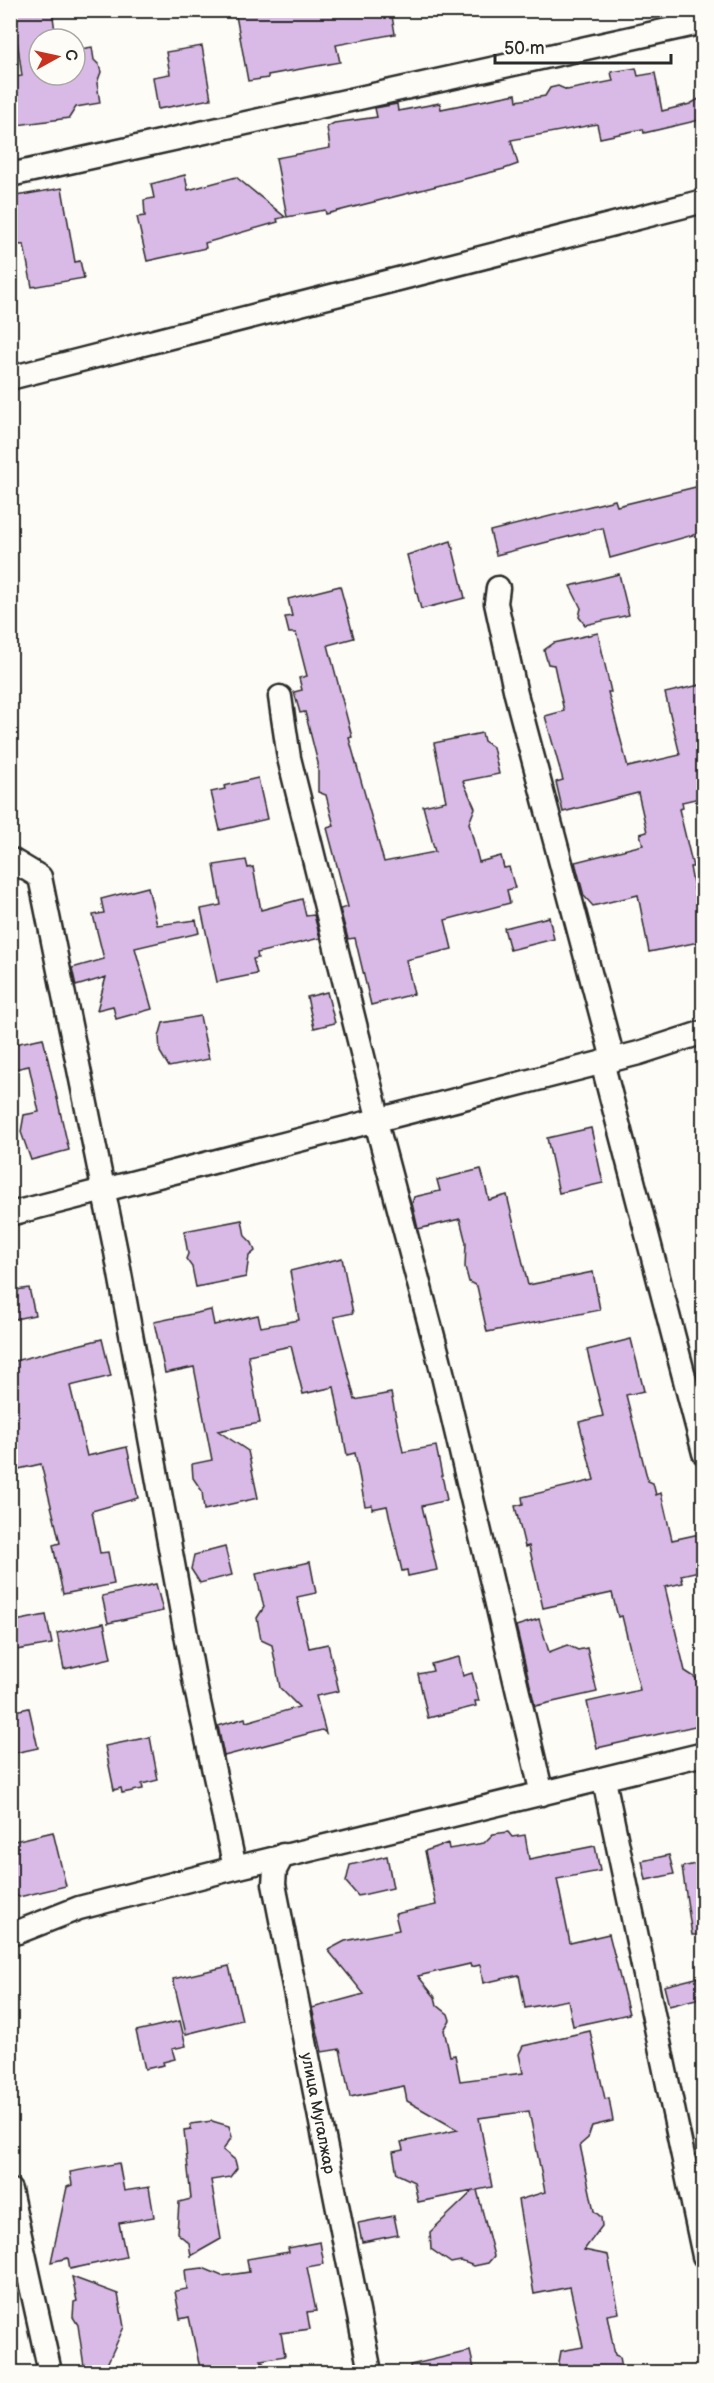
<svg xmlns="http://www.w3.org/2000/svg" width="714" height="2383" font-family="'Balsamiq Sans',sans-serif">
<rect width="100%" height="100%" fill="#fdfcf7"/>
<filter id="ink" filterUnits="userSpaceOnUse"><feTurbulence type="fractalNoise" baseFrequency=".0167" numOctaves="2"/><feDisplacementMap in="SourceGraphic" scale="12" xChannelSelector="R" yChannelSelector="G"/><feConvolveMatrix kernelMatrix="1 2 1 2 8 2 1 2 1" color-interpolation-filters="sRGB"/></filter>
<g filter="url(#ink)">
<path fill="#d9b9e6" stroke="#2b2b2b" stroke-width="1.5" d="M13,10h39l4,28 -17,1 -3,3 3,33h36v-25l17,-3 2,13 5,5 2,7 -4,11 3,20 -24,4 -7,11 -59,8v-48l12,-2z
M235,10h156l4,24 -59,11 4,17 -72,13v3l-20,3z
M202,46l9,53 -53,10 -5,-32 17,-3 -4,-22z
M636,68l2,8 17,-3 7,38 28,-7 14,-8v23l-60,14 -1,-4 -43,9 -3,-14 -86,16 7,24 -14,5 -178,45 -1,-4 -38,7 -11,-59 54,-10 -3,-21 7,-4 43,-6 -2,-9 22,-4 1,7 42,-8 1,6 75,-15 1,7 28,-5 5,-8 8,-2 9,4 46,-9 -2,-9z
M185,175l3,15 48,-13 49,40 -8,2 1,3 -73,21 1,5 -59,13 -10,-44 8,-1 -1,-16 10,-2 -3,-14z
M62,188l13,74 5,-1 4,17 -52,9 -8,-42 -14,-1v-47z
M704,485v47l-94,26 -7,-30 -107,27 -6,-24 125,-31 2,6z
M451,541l14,57 -44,11 -14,-54z
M619,574l10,41 -44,10 -6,-8 2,-9 -11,-22z
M340,586l14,52 -26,7 24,92 -3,1 35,124 51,-10 -12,-46 23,-5 -12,-58 48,-10 2,8 9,6 6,27 -36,7 12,27 -6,15 10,39 22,-6 3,12 5,-1 6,21 -8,2 3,13 -65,17 7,29 -46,11 8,34 -43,11 -16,-67 -7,1 -8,-30 8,-2 -21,-79 7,-2 -8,-31 -8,-3v-29l-13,-51 -5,1 -6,-21 8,-2 -3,-12 8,-2 -11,-43h-7l-4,-16 7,-1 -4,-17z
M598,633l13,59h-3l20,75 52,-12 -15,-62 39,-9v113l-22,5 1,6 -4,1 14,58h-3l14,74 -55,11 -11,-57 -45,11 -9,-10 -9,-34 68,-17 -3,-11 7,-2 -9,-39 -75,19 -7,-30 7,-2 -18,-64 19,-5 -10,-46 -6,-1 -4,-14 10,-7z
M258,778l9,41 -47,11 -9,-38 14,-3 -1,-3z
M246,860l2,8 5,-1 8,43 41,-11 4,17 8,-1 6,23 -63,15 1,5 -5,1 4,15 -40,8 -16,-73 20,-4 -7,-40z
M148,887l9,38 39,-5 3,13 -64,15 17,61 -36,10 -3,-13 -16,4 9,-33 -30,9 -4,-18 32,-9 -11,-44 11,-2 -3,-14z
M549,917l5,22 -44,11 -6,-22z
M327,992l8,31 -21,5 -7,-31z
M200,1016l9,43 -40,8 -9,-15 -1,-15 4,-14z
M43,1038l26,112 -38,10 -10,-28 3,-17 15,-3 -10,-46 -19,4v-25z
M591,1128l12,55 -44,10 -12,-55z
M481,1169l8,31 18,-5 21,90 65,-13 7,38 -113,22 -10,-46 -8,-4 -4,-15 1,-24 -6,-24 -42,10 -6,-26 2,-6 26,-6 -3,-11z
M242,1220l3,16 7,7 3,8 -6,5 -3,21 -50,10 -4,-20 -6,-8 2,-5 -4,-23z
M342,1258l11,55 -19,4 21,83 36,-7 12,59 33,-6 11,54 -25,6 15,64 -29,6 -1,-6 -5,1 -15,-65 -15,3v-4l-7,1 -10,-53 -8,2 -13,-68 -31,7 -12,-48 -43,9 12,68 -42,8 30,20 10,47 -54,12 -2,-19 -9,-13 -1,-14 20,-4 -18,-93 -29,6 -11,-51 57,-12 3,15 44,-10 3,12 38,-7 -9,-49z
M29,1288l6,27 -25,5v-29z
M102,1339l9,37 -41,10 17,70 40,-9 11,51 -46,13 8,42 8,-1 6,32 -51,10 -10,-49 7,-2 -19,-79 -31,7v-109z
M631,1339l13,52 -18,4 22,86 5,2 3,12 5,-2 11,47 32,-7v37l-23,5 2,8 -18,4 20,84 11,7 2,13 6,-1v34l-107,24 -10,-46 53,-12 -18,-74 -4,1 -6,-24 -69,15 -14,-62 -4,1 -10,-41 8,-2 -1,-7 72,-17 -15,-58 24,-6 -16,-66z
M225,1547l7,28 -32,8 -9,-14 3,-14z
M310,1562l6,31 -19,4 12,51 19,-4 11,47 -23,5 10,37 -4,-3 -98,26 -6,-30 27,-8 1,4 53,-15 -19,-19 -8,-43 -11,-5 -4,-22 7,-11 -8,-33z
M156,1584l7,27 -55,12 -6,-27z
M46,1615l6,29 -42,7v-29z
M539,1619l10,33 18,-7 11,5 9,-2 10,44 -62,14 -19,-80z
M104,1623l7,35 -47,11 -7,-36z
M459,1657l4,19 9,-3 7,28h-4l1,5 -48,12 -10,-44 15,-3 -2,-7z
M29,1708l9,40 -28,6v-42z
M150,1737l8,43 -16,4 1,5 -21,4 -1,-5 -7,2 -9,-44z
M53,1832l13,54 -47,11 -7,-5 -2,-6v-44z
M508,1832l4,5 13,-2 4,24 66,-13 5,25 -43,8 13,64 39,-9 20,80 -56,12 -5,-26 -43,8 -6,-33 -36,8 -3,-18 -9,2 -1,-3 -52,12 17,21 2,8 11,9 2,6 -6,10 6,26 5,-1 5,26 63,-8 -4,-19 4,-8 67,-15 15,68 4,-1 4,23 -21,5 -4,12 -8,7 14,66 7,6 1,9 -18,24 24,5 11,58 -12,2 8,40 5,2 3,16h-66l4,-22 22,-4 -13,-60 -36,7 -16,-94 27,-8 -16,-81 -50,7 13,69 -15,3 17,66 -6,7 -14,3 -13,-5 -10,2 -20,-14 -1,-17 43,-41 -55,11 -4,-20 -17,-8 -4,-22 10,-2 -2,-8 57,-12 -51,-29 -3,-15 -54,11 -10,-48 -18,3 -10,-44 52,-14 -36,-44 17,-9 54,-11 -4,-16 41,-9 -11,-54 23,-8 1,6 35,-6 9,-9z
M669,1855l5,19 -28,6 -4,-19z
M387,1856l6,32 -35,8 -12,-14 4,-17z
M704,1862v73h-12l-10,-68z
M229,1966l13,54 -56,14 -13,-55z
M704,1976v21l-35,9 -5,-20z
M180,2021l6,25 -14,3 3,10 -12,3 1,3 -19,4 -9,-38z
M212,2121l17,5 3,11 -9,13 12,10 2,8 -7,9 -19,3 10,59 -30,17 -2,-13 -12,-10 2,-31 12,-3 -7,-69 7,-1v-5z
M119,2163l5,28 25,-4 5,30 -35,6 7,34 -56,12 -2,-11 -17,4 16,-75 5,-2 -2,-13z
M394,2216l4,19 -36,7 -4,-19z
M320,2242l4,22 -17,3 9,44 -9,1 3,17 -29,4 4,23 -24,4 9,13h-69l-12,-56 -9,2 -5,-28 12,-2 -2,-19 18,-2 19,8 27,-4 -2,-13 42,-7 -1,-4z
M72,2277l46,17 6,33 -21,46h-18l-7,-48 -5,-8 1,-15 3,-1z
M470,2351l5,22h-64l-1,-8z"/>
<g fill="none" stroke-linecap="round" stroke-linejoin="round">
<defs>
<path id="minor" d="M10,175l694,-153
M10,378l694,-177
M498,588l-2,15 20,91 97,365
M280,697l9,61 90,363
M10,859l30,18 76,375 79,432 40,184 469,-114
M602,1062l102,391
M376,1122l63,237 103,435
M10,1214l629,-161 65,-21
M604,1780l100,476
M283,1855l-8,15 -1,14 96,488
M10,1933l8,-1 61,-24 156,-40
M10,2190l40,182"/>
</defs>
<use href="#minor" stroke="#2b2b2b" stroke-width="27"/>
<use href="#minor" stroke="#fdfcf7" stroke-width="22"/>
</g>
</g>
<g text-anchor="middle" stroke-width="4.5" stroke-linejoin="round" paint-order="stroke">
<g font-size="16" fill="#2b2b2b" stroke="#fdfcf7">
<text transform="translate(319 2113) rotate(79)" y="6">улица Мугалжар</text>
</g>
</g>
<rect width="714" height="2383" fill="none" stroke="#fdfcf7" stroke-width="36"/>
<rect x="18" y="18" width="678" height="2347" fill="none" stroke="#2b2b2b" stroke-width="2" filter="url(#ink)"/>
<g transform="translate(57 57) rotate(82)"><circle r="28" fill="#fdfcf7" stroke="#a9a8a5" stroke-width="1.5"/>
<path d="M0-4.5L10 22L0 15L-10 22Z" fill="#c8321e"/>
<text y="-9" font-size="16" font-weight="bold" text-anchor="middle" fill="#2b2b2b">С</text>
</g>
<path d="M495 54v9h176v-9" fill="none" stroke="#2b2b2b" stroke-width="3"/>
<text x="504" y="54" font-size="18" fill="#2b2b2b" stroke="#fdfcf7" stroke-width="4.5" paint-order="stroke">50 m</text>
</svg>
